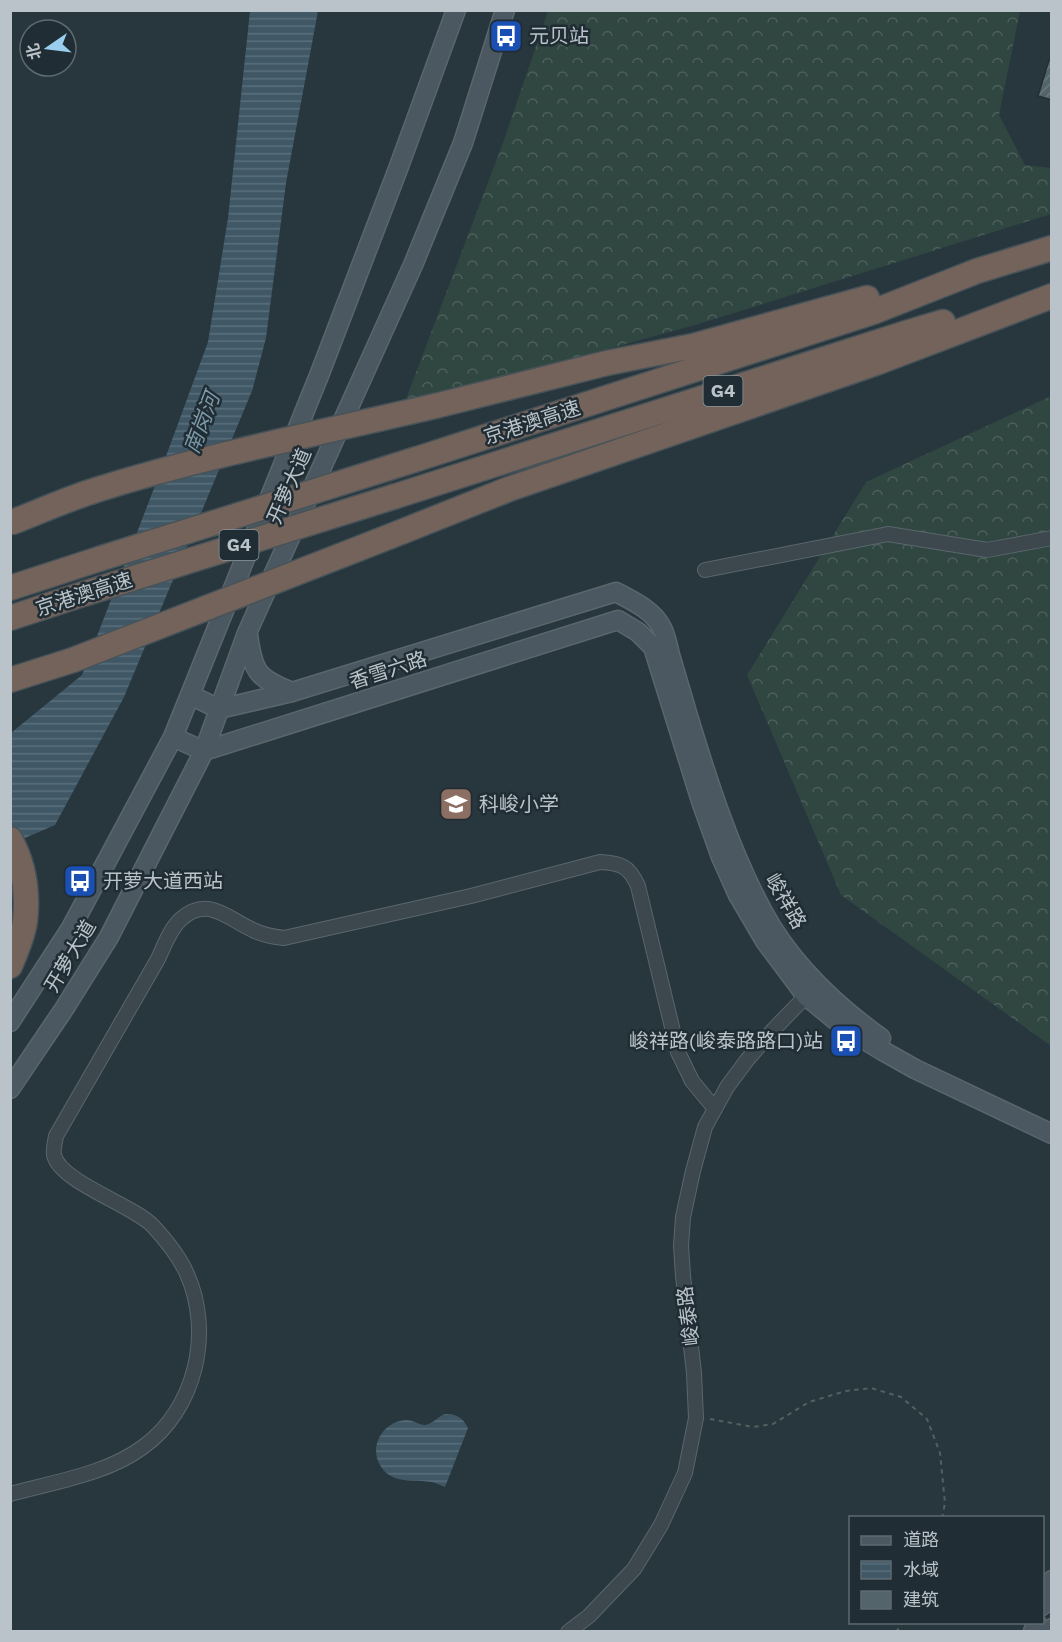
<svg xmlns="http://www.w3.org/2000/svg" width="1062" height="1642" font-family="'Work Sans','Noto Sans SC',sans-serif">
<defs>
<pattern id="forest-crowns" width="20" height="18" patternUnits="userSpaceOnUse" patternTransform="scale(1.5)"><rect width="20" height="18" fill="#304641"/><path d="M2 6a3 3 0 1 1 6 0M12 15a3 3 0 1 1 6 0" fill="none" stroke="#4c5f5b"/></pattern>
<pattern id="water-rules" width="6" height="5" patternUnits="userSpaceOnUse" patternTransform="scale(1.5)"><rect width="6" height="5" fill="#405866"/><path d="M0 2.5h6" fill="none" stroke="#5a6e7b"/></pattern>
<pattern id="building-hatch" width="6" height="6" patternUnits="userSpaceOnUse" patternTransform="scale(1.5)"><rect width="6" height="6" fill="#54646b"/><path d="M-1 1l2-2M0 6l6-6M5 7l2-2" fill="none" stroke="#6a797f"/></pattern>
</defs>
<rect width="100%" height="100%" fill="#28373e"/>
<path fill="url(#forest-crowns)" d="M548,11h472l-21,104 26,50 26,3v46l-349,109 -163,45 -133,31 98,-259z
M1051,396v650l-210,-151 -94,-220 119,-193z"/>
<path fill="url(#water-rules)" d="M250,11h68l-32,172 -20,155 -14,53 -128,306 -69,128 -44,19v-111l71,-58 76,-197 50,-136 20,-124z
M445,1414c12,0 18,4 23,14l-23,59c-5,-2 -9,-4 -13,-5 -13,-2 -25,0 -37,-4 -10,-4 -15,-11 -18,-20 -5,-19 11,-38 30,-38 6,0 12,5 18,5 6,0 14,-9 20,-11z"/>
<path fill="url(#building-hatch)" stroke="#232f36" stroke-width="1.5" d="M1049,60l3,1v39l-14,-4z"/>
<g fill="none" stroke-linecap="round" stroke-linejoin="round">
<defs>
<path id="street" d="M705,570l183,-36 99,16 65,-12
M10,1494c44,-12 97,-20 133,-47 53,-38 70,-115 44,-173 -8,-18 -21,-34 -34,-48 -20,-21 -93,-44 -99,-71 -1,-6 1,-13 2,-19l102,-177c6,-13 12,-30 23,-40 27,-24 47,0 72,11 10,5 21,7 31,8l187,-42 129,-34c21,1 29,4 38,24l40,166 14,29 23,28
M568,1632l21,-16 45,-47 27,-44 24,-52 11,-55 -2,-45 -11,-97 -2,-30 2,-29 10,-46 12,-44 22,-40 20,-27 27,-31 37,-38"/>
<path id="secondary" d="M248,635c5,37 9,43 44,57
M190,695l29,14 73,-17 324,-100c17,9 37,18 46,36 4,8 6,18 8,27 6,20 12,40 18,61 20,66 42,135 75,196 27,50 72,93 118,126
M173,737l31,14 414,-131 20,12 15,15 48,154 20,56 17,38 27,46 41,55 39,32 38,23 32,18 137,65
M10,1022l61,-94 102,-191 147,-364 78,-204 58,-159
M10,1089l54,-80 45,-72 95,-186 43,-118 166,-368 50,-122 42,-133
M1042,1606l10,-26
M1033,1632l3,-10
M1050,1632l2,-4"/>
<path id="highway" d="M439,405l168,-42 86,-17 174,-48
M417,459l456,-147 104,-41 75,-23
M396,496l510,-163 37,-11
M391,536l118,-47 367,-126 176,-67
M10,588l89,-29
M10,618l73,-24
M10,680l63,-20
M10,839c14,25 18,54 15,82 -2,15 -9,31 -15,45"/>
</defs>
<use href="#street" stroke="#5a666c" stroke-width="16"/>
<use href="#secondary" stroke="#5a666c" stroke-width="21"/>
<use href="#highway" stroke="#475359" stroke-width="27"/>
<path stroke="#4f6260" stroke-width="2" stroke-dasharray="4.5 4.5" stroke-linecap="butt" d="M710,1419l43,8 20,-3 36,-22 37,-11 25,-3 30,9 26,22 13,34 5,50 -3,15
M896,1632l7,-10"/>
<use href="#street" stroke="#3c484e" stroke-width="14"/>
<use href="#secondary" stroke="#4b5861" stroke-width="18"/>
<use href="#highway" stroke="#74635a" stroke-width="24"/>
<defs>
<path id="highway-bridge" d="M10,523c29,-11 57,-24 86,-33 112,-35 228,-58 343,-85
M99,559l318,-100
M83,594l313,-98
M73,660l318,-124"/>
</defs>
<use href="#highway-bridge" stroke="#475359" stroke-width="27" stroke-linecap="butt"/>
<use href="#highway-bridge" stroke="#74635a" stroke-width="24"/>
</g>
<defs>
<symbol id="bus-square" viewBox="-11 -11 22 22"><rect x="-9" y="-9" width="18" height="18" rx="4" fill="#1a4fb4" stroke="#212d34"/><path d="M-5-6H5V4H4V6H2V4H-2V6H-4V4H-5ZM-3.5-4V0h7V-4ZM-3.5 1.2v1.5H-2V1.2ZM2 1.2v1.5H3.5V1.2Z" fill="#fff"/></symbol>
<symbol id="school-square" viewBox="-11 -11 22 22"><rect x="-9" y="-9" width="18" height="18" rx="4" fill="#8d6e63" stroke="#212d34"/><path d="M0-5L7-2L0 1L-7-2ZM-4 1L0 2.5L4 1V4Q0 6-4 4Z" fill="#fff"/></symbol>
</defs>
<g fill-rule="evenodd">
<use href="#bus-square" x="487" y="17" width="38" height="38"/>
<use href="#school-square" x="437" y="785" width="38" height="38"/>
<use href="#bus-square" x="61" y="862" width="38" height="38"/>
<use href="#bus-square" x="827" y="1022" width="38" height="38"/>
</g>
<g text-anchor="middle" stroke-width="5" stroke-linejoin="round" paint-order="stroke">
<g fill="#212d34" stroke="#8b969c" stroke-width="1.5">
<rect x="703.5" y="376" width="39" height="30" rx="4.5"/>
<rect x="219.5" y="530" width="39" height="30" rx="4.5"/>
</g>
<g font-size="18" font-weight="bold" fill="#b9c3c9">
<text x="723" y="397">G4</text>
<text x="239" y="551">G4</text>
</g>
<g font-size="20" fill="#b9c3c9" stroke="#212d34" text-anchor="start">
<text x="529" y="43">元贝站</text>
<text x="479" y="811">科峻小学</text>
<text x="103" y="888">开萝大道西站</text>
<text x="823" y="1048" text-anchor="end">峻祥路(峻泰路路口)站</text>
</g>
<g font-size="20" fill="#b9c3c9" stroke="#212d34">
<text transform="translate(532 422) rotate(-18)" y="7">京港澳高速</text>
<text transform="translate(289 486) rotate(-66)" y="7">开萝大道</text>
<text transform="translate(84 594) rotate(-18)" y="7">京港澳高速</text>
<text transform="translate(388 670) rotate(-18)" y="7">香雪六路</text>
<text transform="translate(786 901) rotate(60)" y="7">峻祥路</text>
<text transform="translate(70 956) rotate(-59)" y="7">开萝大道</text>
<text transform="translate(688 1316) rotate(-97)" y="7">峻泰路</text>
</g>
<g font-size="21" font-style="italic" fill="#7c9aa9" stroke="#212d34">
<text transform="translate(202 423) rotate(-69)" y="7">南岗河</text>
</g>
</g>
<rect width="1062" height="1642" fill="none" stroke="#b9c3c9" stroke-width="24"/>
<rect x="849" y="1516" width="195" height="108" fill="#212d34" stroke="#5e6970" stroke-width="1.5"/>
<rect x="861" y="1536" width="30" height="9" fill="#4b5861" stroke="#5e6970" stroke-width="1.5"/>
<text x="903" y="1546" font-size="18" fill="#b9c3c9">道路</text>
<rect x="861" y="1561" width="30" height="18" fill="url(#water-rules)" stroke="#5e6970" stroke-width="1.5"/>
<text x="903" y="1576" font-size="18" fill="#b9c3c9">水域</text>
<rect x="861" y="1591" width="30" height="18" fill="#54646b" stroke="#5e6970" stroke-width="1.5"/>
<text x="903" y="1606" font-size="18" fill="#b9c3c9">建筑</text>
<g transform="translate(48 48) rotate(256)"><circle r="28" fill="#212d34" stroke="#5e6970" stroke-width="1.5"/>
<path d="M0-4.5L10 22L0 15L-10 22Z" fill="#99ceee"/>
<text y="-9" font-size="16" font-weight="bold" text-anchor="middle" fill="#b9c3c9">北</text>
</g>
</svg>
